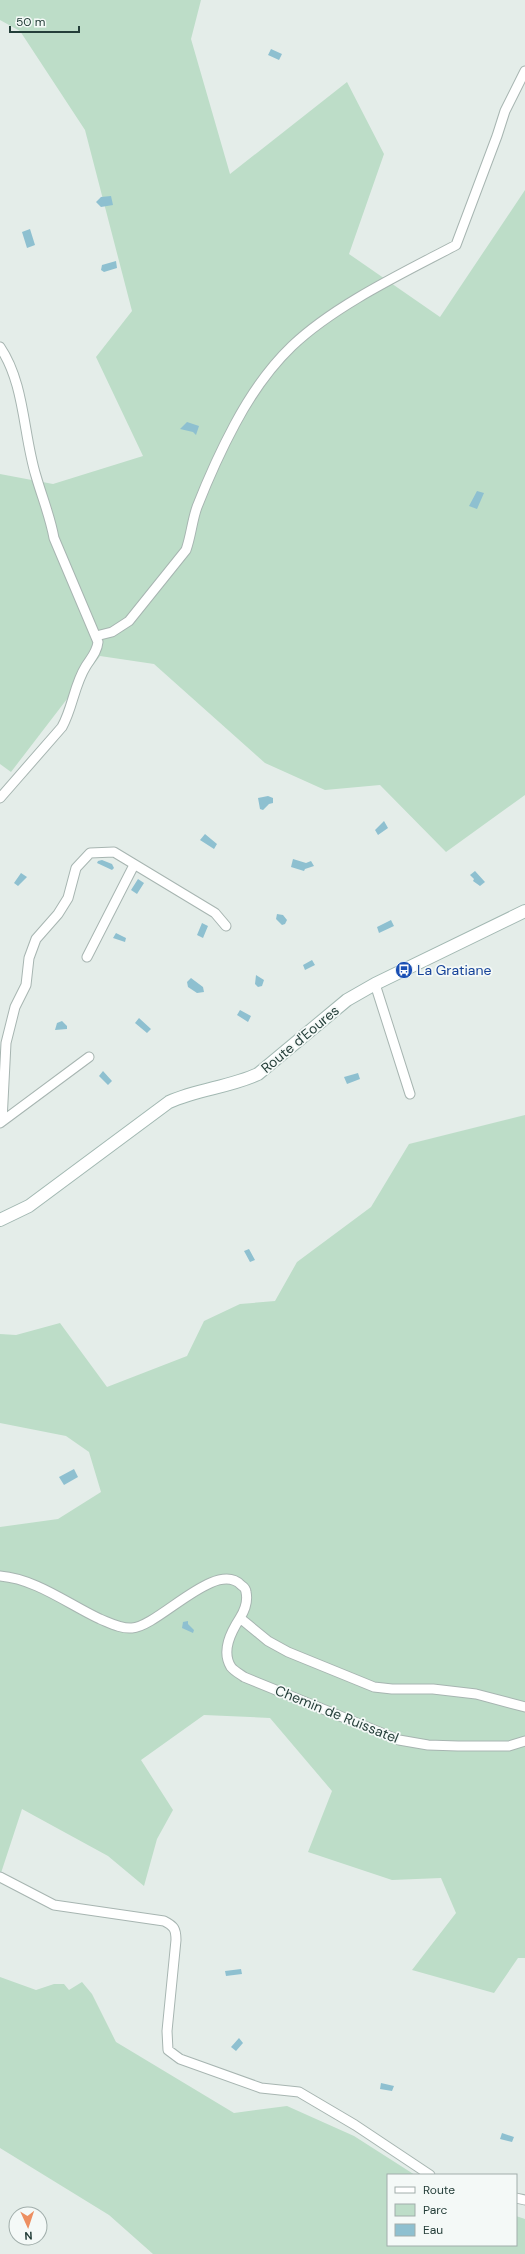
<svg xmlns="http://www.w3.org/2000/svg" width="525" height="2254" font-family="'DM Sans',sans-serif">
<rect width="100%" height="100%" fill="#e4ede9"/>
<path fill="#bdddc8" d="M0,0h201l-10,39 39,135 117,-92 37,72 -35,100 91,63 85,-127v605l-79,57 -66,-67 -55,5 -60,-27 -111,-99 -54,-8 -89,116 -11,-8v-290l53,10 90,-28 -47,-99 36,-46 -47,-181 -65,-99 -20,-11z
M525,1115v843h-7l-24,35 -82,-23 44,-57 -15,-35 -49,2 -84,-28 24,-61 -62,-73 -66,-3 -63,45 32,50 -16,29 -13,47 -36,-30 -86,-47 -22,67v-349l58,-8 43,-27 -12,-40 -23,-16 -66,-13v-89l16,1 44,-12 47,64 80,-31 17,-35 36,-17 35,-3 22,-39 74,-55 38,-63z
M0,1977l36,13 18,-6h10l5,6 13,-8 10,12 24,48 118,71 53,-7 67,30 61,39h-27v70h128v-29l9,3v35h-372l-44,-39 -109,-67z"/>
<path fill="#8ec0d0" d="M271,49l11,5 -3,6 -11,-5z
M111,196l2,9 -12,2 -5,-5 5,-5z
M30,229l5,16 -8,3 -5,-16z
M116,261l1,7 -13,4 -3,-2 1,-5z
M187,422l12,4 -3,9 -3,-3 -13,-3z
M477,491l7,2 -7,16 -8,-3z
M268,796l5,2v5l-4,1 -6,6 -3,-1 -2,-11z
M384,821l4,7 -10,7 -3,-5z
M205,834l12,10 -3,5 -14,-9z
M293,859l13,4 5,-2 3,5 -9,3 -1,2 -13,-4z
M102,860l10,4 2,4 -2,2 -15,-7 1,-2z
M475,871l10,11 -5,4 -7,-5 1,-2 -4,-4z
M21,873l6,4 -9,9 -4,-3z
M138,879l6,4 -7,11 -6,-4z
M277,914l6,1 4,5 -2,4 -3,1 -6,-6z
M391,920l3,6 -15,7 -2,-6z
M202,923l6,3 -5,12 -6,-3z
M116,933l10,5 -1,4 -12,-4z
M312,960l3,5 -10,5 -2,-5z
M256,975l8,5 -2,6 -4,1 -3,-3z
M191,978l12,9 1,5 -7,1 -9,-6 -1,-5z
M240,1010l11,6 -3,6 -11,-7z
M139,1018l12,11 -4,4 -12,-10z
M62,1021l5,5v3l-12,1 2,-7z
M103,1071l9,10 -4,4 -9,-9z
M358,1073l2,6 -13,5 -3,-7z
M249,1249l6,11 -5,2 -6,-11z
M74,1469l4,8 -14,8 -5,-8z
M188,1621v3l6,6 -1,3 -11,-5 1,-6z
M241,1969l1,5 -16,2 -1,-5z
M239,2038l4,5 -7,8 -5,-4z
M381,2083l13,3 -2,5 -12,-2z
M502,2133l12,4 -2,5 -12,-3z"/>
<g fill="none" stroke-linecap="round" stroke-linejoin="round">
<defs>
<path id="street" d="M0,347c25,37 23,87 36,129 6,21 14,40 18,62l44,104c-1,10 -7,16 -12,24 -12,19 -13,41 -24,61l-62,71
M96,636l16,-4 17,-11 57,-71c5,-14 6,-29 11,-43 11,-28 24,-57 38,-83 15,-28 34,-56 57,-78 43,-41 111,-73 164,-101l41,-109 8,-25 20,-40
M87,957l47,-92
M375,984l35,110
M2,1121l4,-78 9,-36 11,-22 3,-27 7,-19 22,-25 10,-16 8,-30 14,-15 24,-1 101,61 11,13
M0,1123l89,-66
M0,1576c36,3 68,28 100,43 10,4 21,10 32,9 27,-2 84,-69 109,-43 3,2 5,4 5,7 2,9 -1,18 -6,26l28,23 20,11 86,35 18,2h41l43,5 49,13
M240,1618c-9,14 -19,33 -9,49 3,4 9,7 13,10l155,63 29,5 30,1h51l16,-5
M0,1877l54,28 110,16c10,5 12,8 12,19l-9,91 1,19 12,9 81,29 38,4 56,33 75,50
M516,2198l9,2"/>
<path id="secondary" d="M0,1220l29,-14 140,-104c29,-13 61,-15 89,-28l89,-74 28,-16 150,-73"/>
</defs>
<use href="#street" stroke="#a7b5b1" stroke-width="11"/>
<use href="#secondary" stroke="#a2b8b2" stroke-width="14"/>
<use href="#street" stroke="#fff" stroke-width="9"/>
<use href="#secondary" stroke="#fff" stroke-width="12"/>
</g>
<defs>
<symbol id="bus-disc" viewBox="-11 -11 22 22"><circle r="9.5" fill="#1a4fb4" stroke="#f4f9f7"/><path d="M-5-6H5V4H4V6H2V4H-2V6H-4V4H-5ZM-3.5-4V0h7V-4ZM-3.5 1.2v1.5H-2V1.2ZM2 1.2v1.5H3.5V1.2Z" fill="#fff"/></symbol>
</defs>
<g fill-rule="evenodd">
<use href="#bus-disc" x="394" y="960" width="20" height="20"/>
</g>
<g text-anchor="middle" stroke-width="3.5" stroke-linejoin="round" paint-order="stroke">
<g font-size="14" fill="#164399" stroke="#f4f9f7" text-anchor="start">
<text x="417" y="975">La Gratiane</text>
</g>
<g font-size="14" fill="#243e39" stroke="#f4f9f7">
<text transform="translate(300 1039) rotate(-40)" y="5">Route d'Eoures</text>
<text transform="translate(337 1714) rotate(22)" y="5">Chemin de Ruissatel</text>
</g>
</g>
<rect x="387" y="2174" width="130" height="72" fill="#f4f9f7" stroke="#a1aeab"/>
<rect x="395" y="2187" width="20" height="6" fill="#ffffff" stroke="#a1aeab"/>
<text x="423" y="2194" font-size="12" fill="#243e39">Route</text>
<rect x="395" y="2204" width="20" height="12" fill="#bdddc8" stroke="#a1aeab"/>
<text x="423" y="2214" font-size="12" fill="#243e39">Parc</text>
<rect x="395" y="2224" width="20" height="12" fill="#8ec0d0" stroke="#a1aeab"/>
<text x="423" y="2234" font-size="12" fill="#243e39">Eau</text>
<g transform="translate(28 2226) rotate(177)"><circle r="19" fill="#f4f9f7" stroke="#a1aeab"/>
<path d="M0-3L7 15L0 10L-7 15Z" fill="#ed8f61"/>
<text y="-6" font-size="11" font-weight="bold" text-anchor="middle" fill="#243e39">N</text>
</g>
<path d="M10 26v6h69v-6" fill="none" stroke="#243e39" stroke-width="2"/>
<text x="16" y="26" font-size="12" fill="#243e39" stroke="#f4f9f7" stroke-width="3" paint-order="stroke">50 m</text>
</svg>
